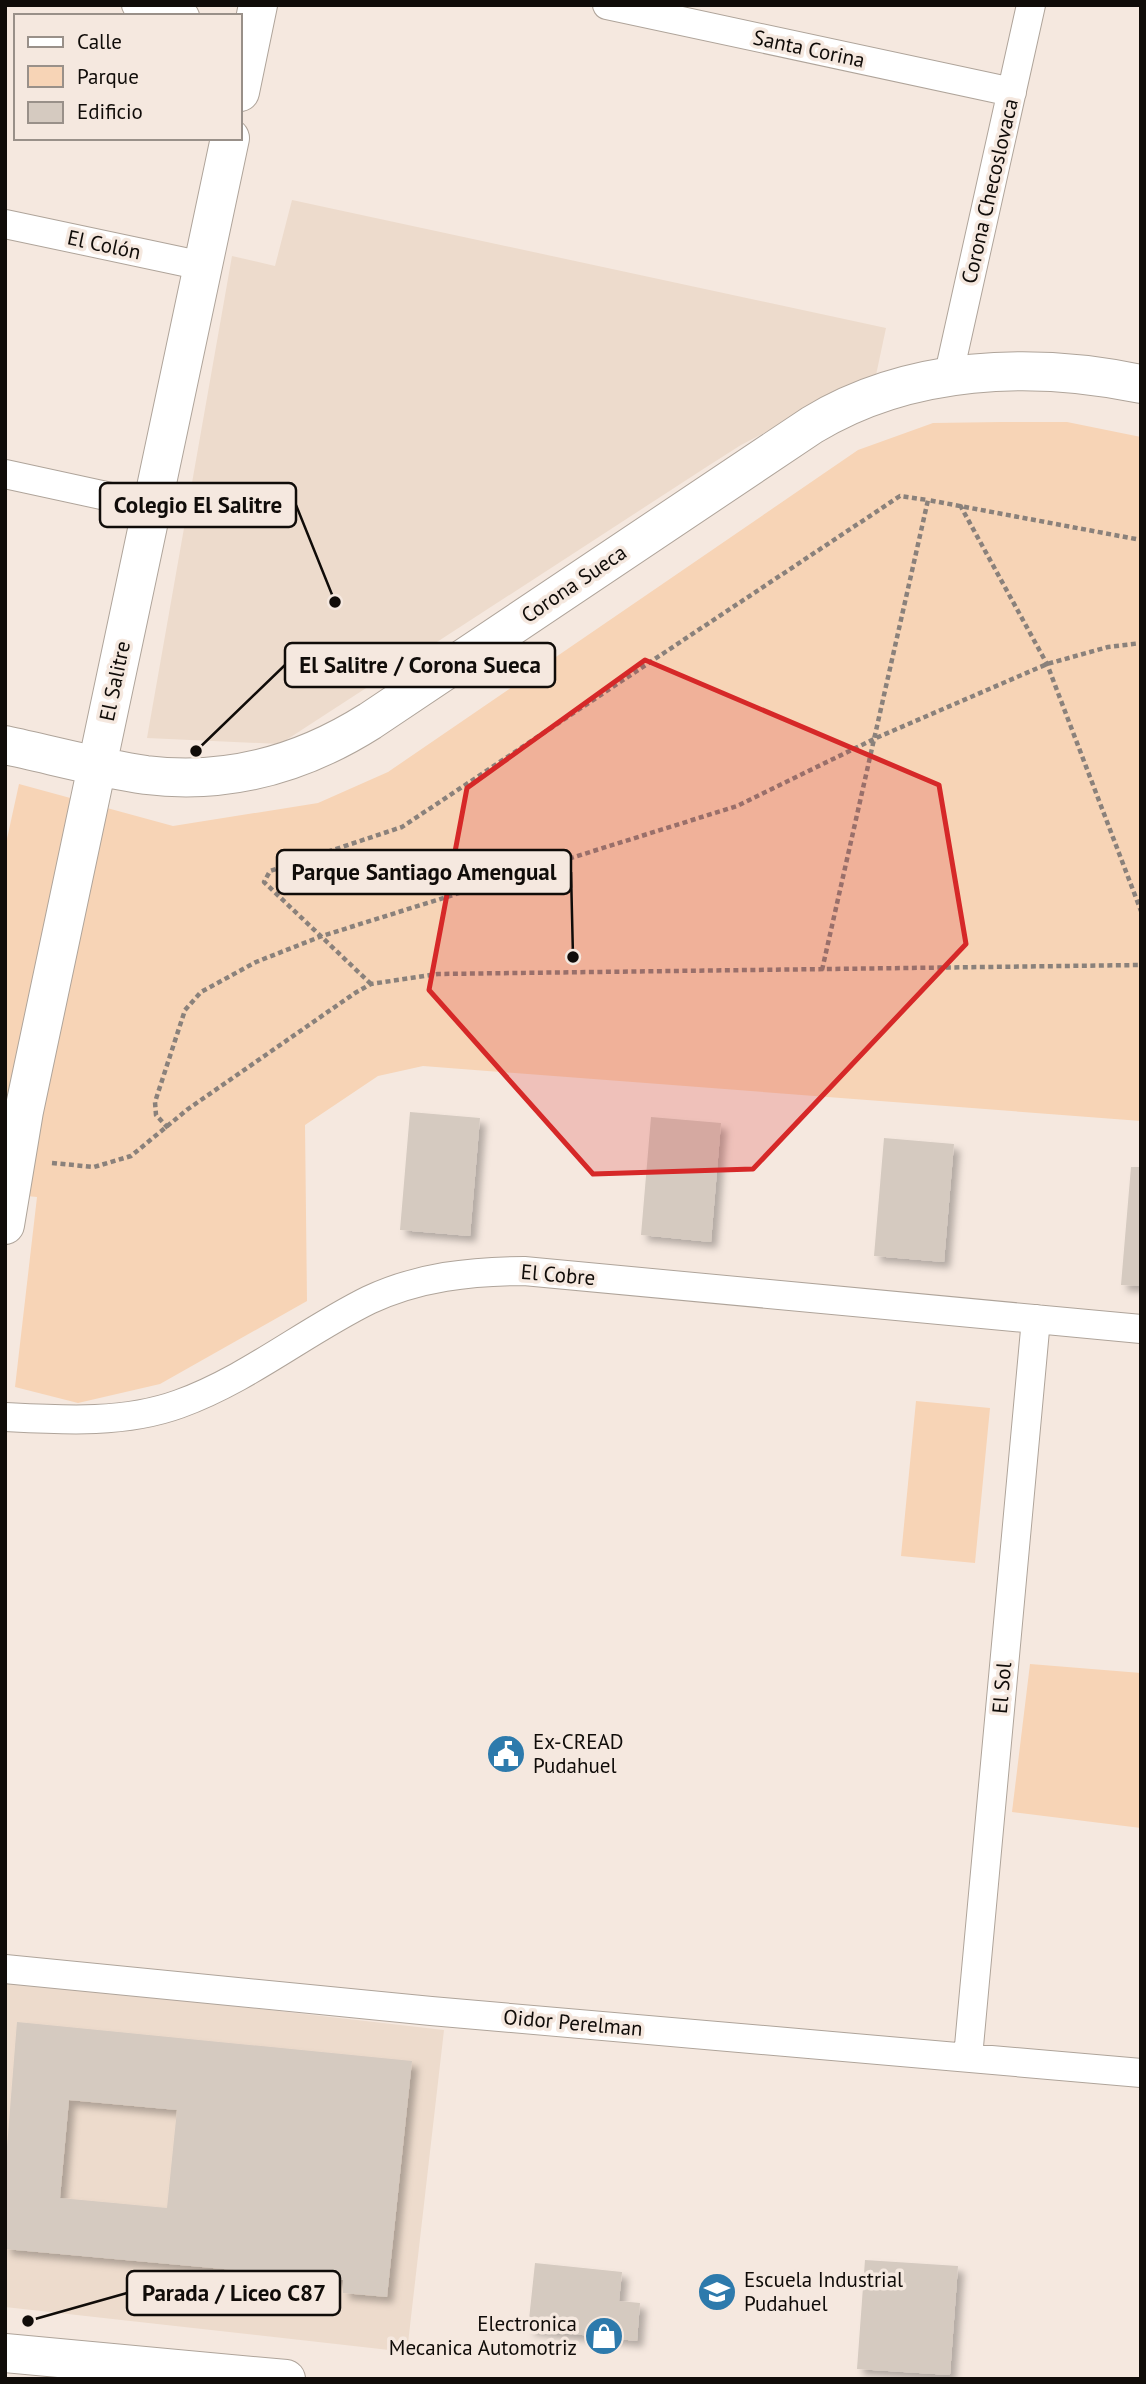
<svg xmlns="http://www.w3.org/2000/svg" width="1146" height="2384" font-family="'PT Sans',sans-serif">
<defs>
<filter id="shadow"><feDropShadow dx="6" dy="6" stdDeviation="3.5" flood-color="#0004"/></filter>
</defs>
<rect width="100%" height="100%" fill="#f5e8df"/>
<path fill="#eddbcc" d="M292,200l594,128 -10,47 -135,70 -33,21 -428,278 -133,-6 85,-482 43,10z
M5,1980l439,50 -37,322 -402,-45z"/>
<path fill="#f7d4b6" d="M1001,422h66l74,15v684l-718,-55 -45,10 -73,49 2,176 -147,83 -82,19 -63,-16 22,-190 -32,-3v-346l14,-64 154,42 145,-23 70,-31 470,-322 75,-27z
M916,1401l74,7 -15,155 -74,-7z
M1030,1664l111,9v155l-129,-16z"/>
<path fill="#d5cac0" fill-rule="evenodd" filter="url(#shadow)" d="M410,1112l70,6 -10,118 -70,-6z
M651,1117l70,6 -10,119 -70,-7z
M884,1138l70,6 -10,118 -70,-6z
M1131,1167h10v119l-20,-1z
M17,2022l395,39 -25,236 -44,-4v-13l-338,-31v-77zM69,2100l108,10 -10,98 -107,-10z
M865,2260l93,6 -8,109 -93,-6z
M535,2263l87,9 -3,29 21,2 -3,38 -109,-12z"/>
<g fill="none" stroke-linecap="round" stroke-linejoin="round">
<defs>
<path id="street" d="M136,5l49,11
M607,5l405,87
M5,224l198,42
M948,378l83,-373
M5,474l147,32
M5,1417c57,3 119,7 174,-13 69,-25 125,-72 190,-104 49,-23 102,-29 155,-29l617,58
M5,1969l426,42 710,62
M968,2057l68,-738"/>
<path id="secondary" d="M240,92l18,-87
M5,745c47,10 94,23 141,30 81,10 156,-11 224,-54l442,-296c97,-59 220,-64 329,-41
M5,1225l19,-114 206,-973"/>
<path id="primary" d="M5,2353l281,26"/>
</defs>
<use href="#street" stroke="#afa49a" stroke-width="30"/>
<use href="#secondary" stroke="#afa49a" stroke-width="40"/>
<use href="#primary" stroke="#afa49a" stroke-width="40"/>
<path stroke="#8a817b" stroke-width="4.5" stroke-dasharray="5 3.5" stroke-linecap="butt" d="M960,505l87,159 94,247
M822,970l106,-470 213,40
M371,984l-107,-102 6,-11 132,-44 498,-331 28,4
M168,1128l-12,-13 -1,-13 30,-92 16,-18 55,-30 66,-26 415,-130 139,-68 171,-74 61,-17 33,-4
M52,1163l42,4 37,-11 57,-47 167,-116 16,-9 67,-10 703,-9"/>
<use href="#street" stroke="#fff" stroke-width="28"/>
<use href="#secondary" stroke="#fff" stroke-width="38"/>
<use href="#primary" stroke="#fff" stroke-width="38"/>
</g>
<path fill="#d62828" fill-opacity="0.2" stroke="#d62828" stroke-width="5" stroke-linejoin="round" d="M645,660l294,125 27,159 -213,225 -160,5 -164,-184 38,-202z"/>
<defs>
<symbol id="civic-disc" viewBox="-11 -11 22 22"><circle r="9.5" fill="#2d7aac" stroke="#f5e8df"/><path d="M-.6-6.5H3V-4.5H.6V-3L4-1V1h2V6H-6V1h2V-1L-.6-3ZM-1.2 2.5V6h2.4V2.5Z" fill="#fff"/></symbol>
<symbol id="school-disc" viewBox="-11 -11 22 22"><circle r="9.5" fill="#2d7aac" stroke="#f5e8df"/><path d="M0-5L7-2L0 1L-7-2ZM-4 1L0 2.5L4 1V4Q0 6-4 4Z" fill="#fff"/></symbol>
<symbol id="shop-disc" viewBox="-11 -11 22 22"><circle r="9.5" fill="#2d7aac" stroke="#f5e8df"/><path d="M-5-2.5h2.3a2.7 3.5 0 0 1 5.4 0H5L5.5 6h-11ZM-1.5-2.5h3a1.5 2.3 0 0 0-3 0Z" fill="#fff"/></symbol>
</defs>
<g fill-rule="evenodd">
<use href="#civic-disc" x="484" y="1732" width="44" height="44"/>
<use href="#school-disc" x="695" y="2270" width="44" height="44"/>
<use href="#shop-disc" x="582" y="2314" width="44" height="44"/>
</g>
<g text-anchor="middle" stroke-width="7" stroke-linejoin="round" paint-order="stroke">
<g font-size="21" fill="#100c09" stroke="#f5e8df">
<text transform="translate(809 49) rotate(12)" y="7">Santa Corina</text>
<text transform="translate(990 191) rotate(-77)" y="7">Corona Checoslovaca</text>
<text transform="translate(104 245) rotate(12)" y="7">El Colón</text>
<text transform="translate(574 584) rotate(-34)" y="7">Corona Sueca</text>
<text transform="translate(115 681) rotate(-78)" y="7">El Salitre</text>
<text transform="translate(558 1275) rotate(5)" y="7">El Cobre</text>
<text transform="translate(1002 1688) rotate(-85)" y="7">El Sol</text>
<text transform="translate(573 2023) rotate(5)" y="7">Oidor Perelman</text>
</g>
<g font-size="21" fill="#100c09" stroke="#f5e8df" text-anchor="start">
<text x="533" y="1749">Ex-CREAD<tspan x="533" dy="24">Pudahuel</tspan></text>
<text x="744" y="2287">Escuela Industrial<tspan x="744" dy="24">Pudahuel</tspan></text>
<text x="577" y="2331" text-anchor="end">Electronica<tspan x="577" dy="24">Mecanica Automotriz</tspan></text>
</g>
</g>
<path fill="none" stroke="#100c09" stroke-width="2.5" d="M335 602L296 505M196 751L285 665M573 957L571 872M28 2321L127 2293"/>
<g fill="#100c09" stroke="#f5e8df" stroke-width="2.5">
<circle cx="335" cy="602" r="7"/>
<circle cx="196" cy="751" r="7"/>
<circle cx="573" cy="957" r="7"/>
<circle cx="28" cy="2321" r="7"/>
</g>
<g fill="#f5e8df" stroke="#100c09" stroke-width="2.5">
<rect x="100" y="483" width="196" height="44" rx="7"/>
<rect x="285" y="643" width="270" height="44" rx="7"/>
<rect x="277" y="850" width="294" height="44" rx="7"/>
<rect x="127" y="2271" width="213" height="44" rx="7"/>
</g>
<g font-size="23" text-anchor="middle" font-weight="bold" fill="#100c09">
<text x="198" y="513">Colegio El Salitre</text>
<text x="420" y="673">El Salitre / Corona Sueca</text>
<text x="424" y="880">Parque Santiago Amengual</text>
<text x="234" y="2301">Parada / Liceo C87</text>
</g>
<rect width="1146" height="2384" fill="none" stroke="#100c09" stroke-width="14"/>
<rect x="14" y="14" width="228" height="126" fill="#f5e8df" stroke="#999089" stroke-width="2"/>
<rect x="28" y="37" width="35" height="10" fill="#ffffff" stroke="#999089" stroke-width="2"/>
<text x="77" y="49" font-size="21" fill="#100c09">Calle</text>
<rect x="28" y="66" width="35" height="21" fill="#f7d4b6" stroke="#999089" stroke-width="2"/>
<text x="77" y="84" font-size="21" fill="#100c09">Parque</text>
<rect x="28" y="102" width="35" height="21" fill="#d5cac0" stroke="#999089" stroke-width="2"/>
<text x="77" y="119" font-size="21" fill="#100c09">Edificio</text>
</svg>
